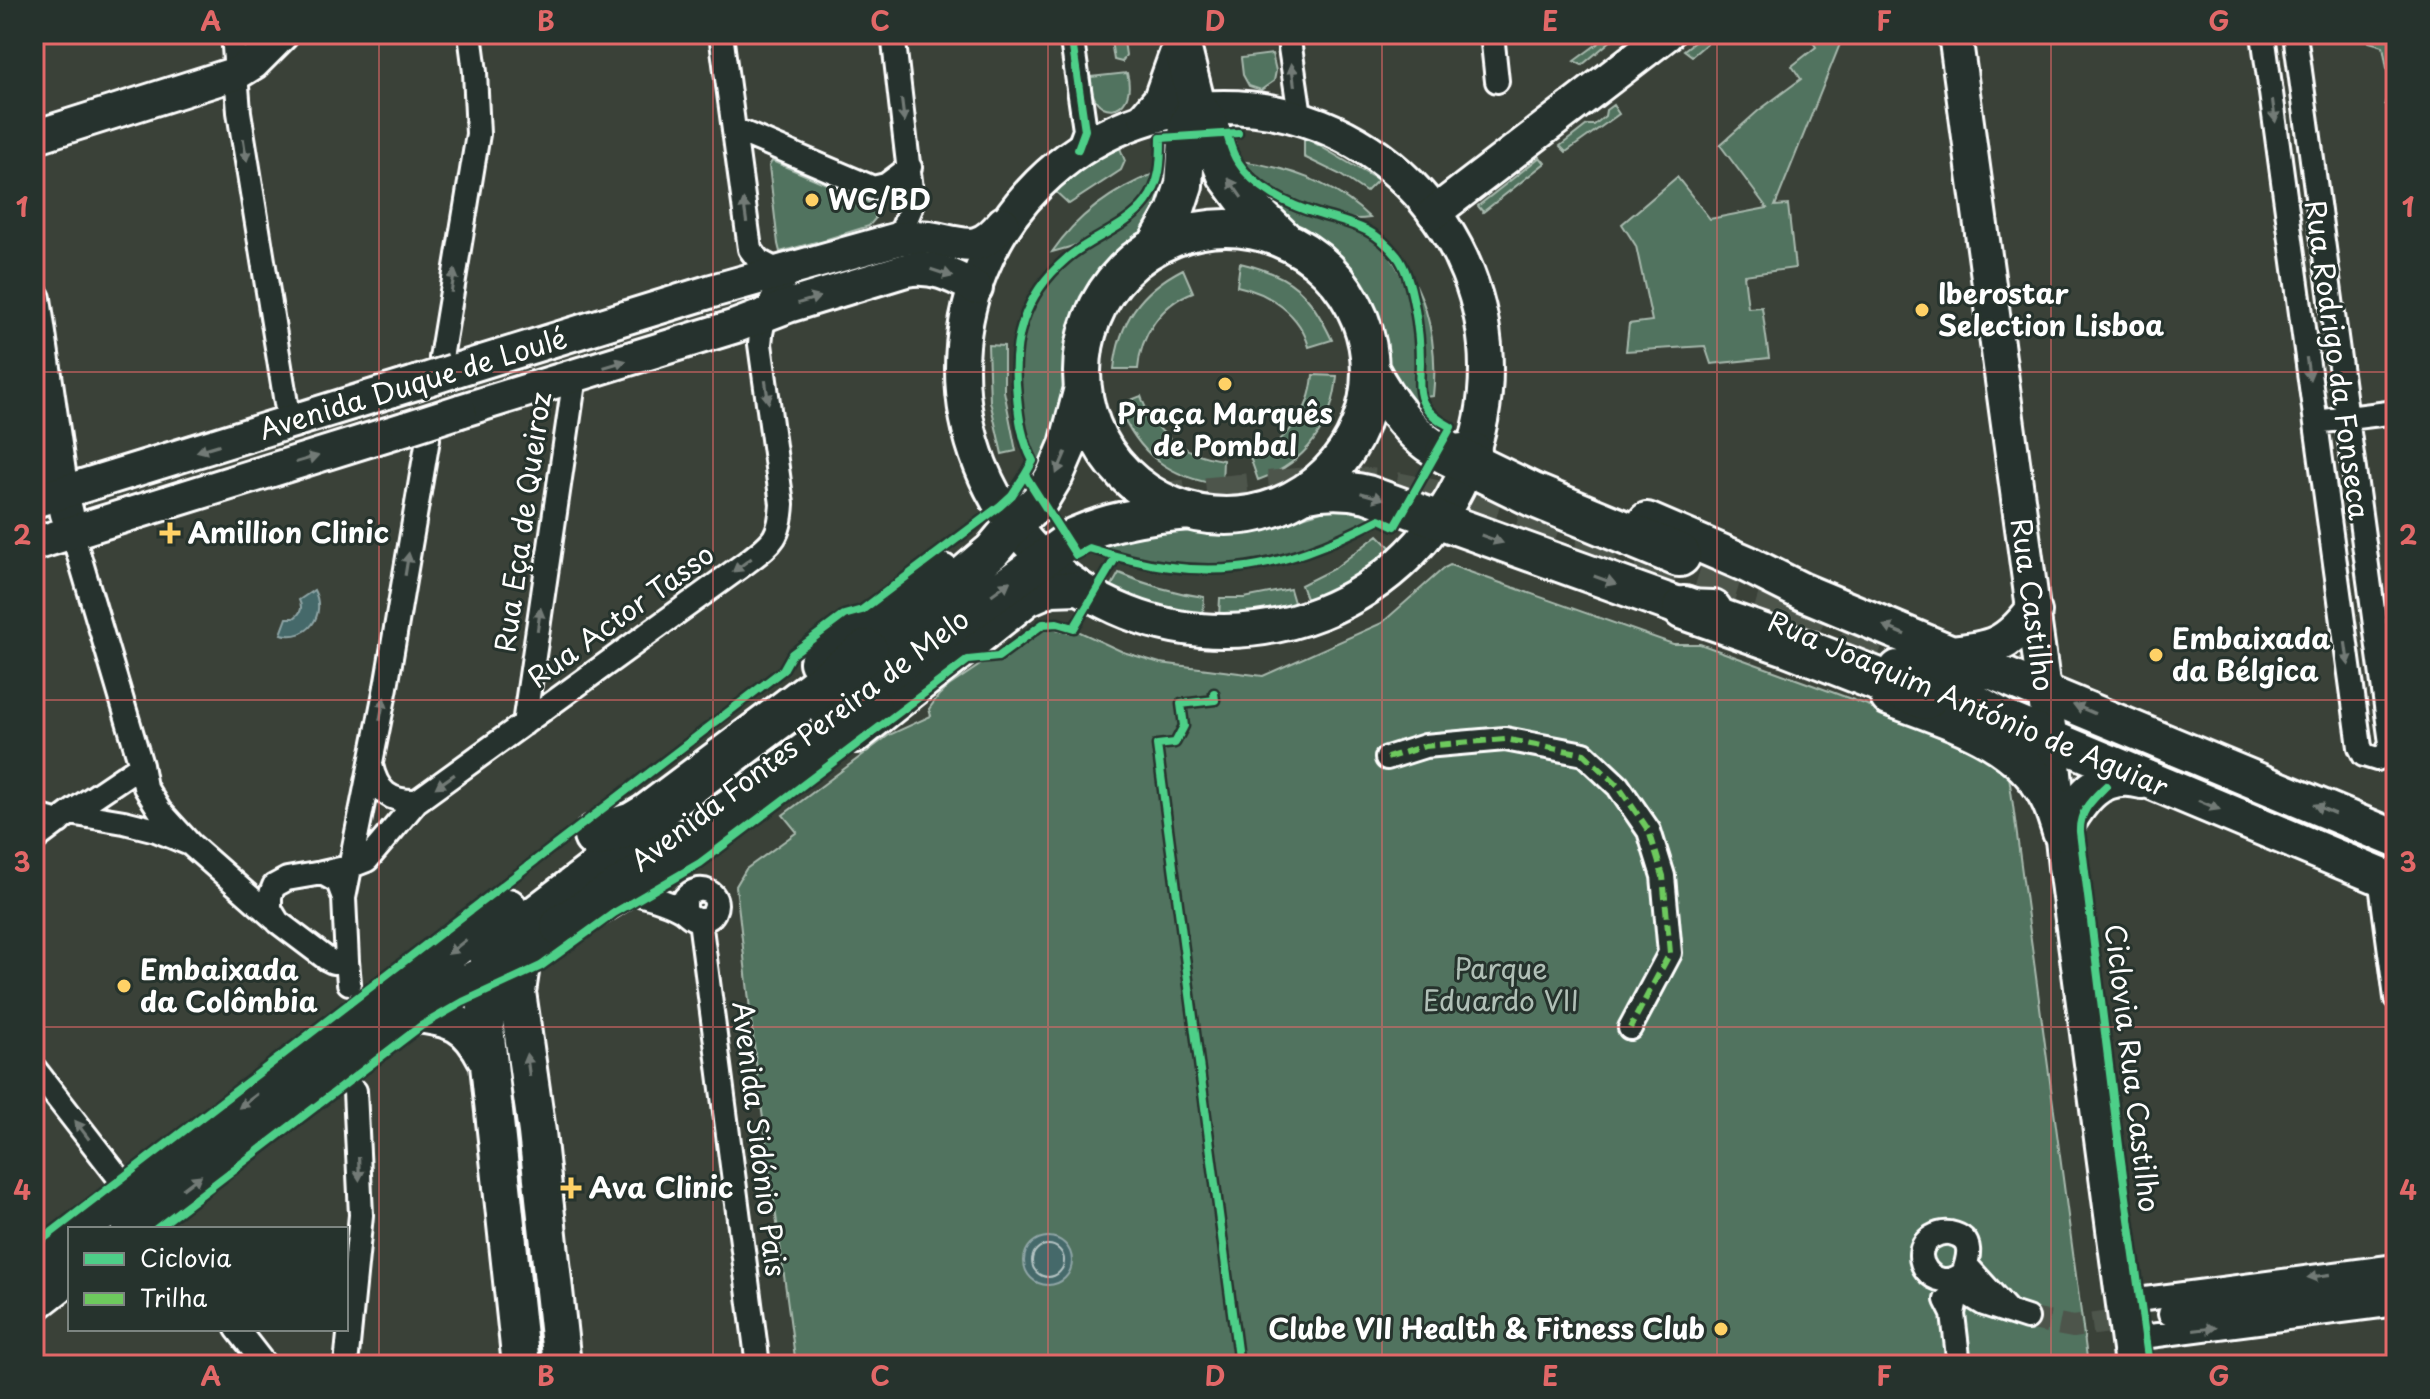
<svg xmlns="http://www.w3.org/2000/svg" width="2430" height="1399" font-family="'Playpen Sans',sans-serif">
<rect width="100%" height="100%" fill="#3a4138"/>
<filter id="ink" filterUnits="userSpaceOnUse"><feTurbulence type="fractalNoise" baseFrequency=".0125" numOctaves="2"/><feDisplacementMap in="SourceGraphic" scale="16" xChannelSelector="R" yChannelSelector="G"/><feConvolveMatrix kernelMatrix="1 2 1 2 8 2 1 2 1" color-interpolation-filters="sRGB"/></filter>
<g filter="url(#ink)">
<path fill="#51735e" stroke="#a8b9ae" stroke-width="2" d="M1110,34h13l3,21 -4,7 -8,-2z
M1611,34h8l-37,31 -8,-4z
M1705,34h13l-26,22 -8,-6z
M1812,34h32l-69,172 13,-1 7,63 -51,7 4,33 14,-1 7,51 -58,6 -6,-18 -79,5 3,-27 23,-3 -16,-75 -14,-22 55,-47 33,42 57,-11 -47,-63 38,-34 43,-32 -9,-13 24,-19 -7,-11z
M2368,34h28v79l-11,-9 5,-19 -7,-39 -14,-4z
M1272,54l4,17 -2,10 -13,9 -12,-4 -6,-11 -2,-17z
M1127,73c12,46 -40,48 -36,4z
M1613,105l6,9 -53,38 -6,-6 27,-21h7l11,-9 1,-6z
M1304,137l74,43 -12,12 -27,-18 -35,-17z
M1120,148l5,13 -4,9 -52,34 -13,-12c19,-20 39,-33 64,-44z
M1540,157l5,6 -62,49 -5,-6z
M772,161l95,40 8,8v10l-6,7 -42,13v3l-9,3 -2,-3 -36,10 -2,-8 -9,-78z
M1240,161c48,6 95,23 130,57 -45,6 -102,-22 -130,-57z
M1176,166l-2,17 -33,52 -19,14 -24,25 -22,38 -10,40 -1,44 -23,77c-36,-65 -37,-156 22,-208 37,-32 85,-41 98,-95z
M1156,173c-10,42 -64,70 -104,79 26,-38 62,-63 104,-79z
M1257,187c18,12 39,25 60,31 12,3 24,4 36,9 67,27 67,123 65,184l-15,-20 -15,-27 -7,-33 -8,-21 -20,-35 -34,-32 -36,-22z
M1240,263c52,12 70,30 92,77l-23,7c-9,-33 -39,-54 -72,-61z
M1183,269l10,23c-32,12 -53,44 -55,77h-24c5,-47 26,-78 69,-100z
M1416,285c16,33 21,74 17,111l-9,1 -1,-52 -10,-59z
M988,345l16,1v45l12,60 -14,3 -12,-53z
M1313,375l24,1c-4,49 -32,88 -79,104l-8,-23c37,-15 60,-43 63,-82z
M1141,396c13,39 43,58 82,64l-1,25c-53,-7 -84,-31 -104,-80z
M1325,510h30l25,5c-26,13 -51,27 -79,37 -68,22 -147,19 -214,-9l93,-14 30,4h29l25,-4z
M1378,535l13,13 -43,34 -41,19 -6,-16 34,-17z
M1450,565l223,79h27l269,98 39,26 80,597h-1292l-37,-276 -23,-203 10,-17 51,-37 -14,-17 106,-80 42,-19 -2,-7 10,-14 10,-9 37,-25 11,-1 42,-30 10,-3 20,6 9,-2 45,21 37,11 103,13 119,-53 62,-55z
M1119,573c28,12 54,20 85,24l-1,19 -35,-5 -58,-22z
M1290,589l5,17 -48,10 -28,1 1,-19h24z"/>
<path fill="#44696a" stroke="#8fa5a6" stroke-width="2" d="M314,590c13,25 -6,51 -33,44l6,-16h7c7,-5 9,-10 5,-18z
M1024 1261a24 24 0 1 1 48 0a24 24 0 1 1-48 0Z"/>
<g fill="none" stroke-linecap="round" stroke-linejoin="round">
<path stroke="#b4c3c3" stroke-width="2" d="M1032 1261a16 16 0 1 1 32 0a16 16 0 1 1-32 0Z"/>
<path stroke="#4e544c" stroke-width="22" stroke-dasharray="22 11" stroke-linecap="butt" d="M2027,1318l46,9 97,-13"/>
<path stroke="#4e544c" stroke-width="42" stroke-dasharray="42 21" stroke-linecap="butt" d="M1144,505l183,-19 54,4 114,23 62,16 235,72 24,9
M1782,614l158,61"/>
<defs>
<path id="street" d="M233,34l6,78 50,310
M721,34l29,215 9,12 21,11
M893,34l19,164 -1,10 -13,31
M1071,34l14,96 -7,19
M1288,34l12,81
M1492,34l5,47
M2263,34l97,713 4,8 13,4 9,-4 5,-12 -96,-709
M734,129l139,59 13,-3 24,-18
M441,358l37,-224 -3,-62 -5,-38
M2316,422l80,-10
M72,532l69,233 4,22 15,24 30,33
M524,724l51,-348
M1387,758l38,-12 80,-7 79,15 34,32 31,45 14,45 7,77 -40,75
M371,765c6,27 19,37 46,36
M70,813l54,9 32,8 34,14 85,75
M34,815l25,7
M34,840l36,-27 71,-48
M322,873l27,-6 18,-7 50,-59 330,-239c26,-20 33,-24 35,-58l-22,-160c2,-31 14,-51 33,-75
M2380,876l16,122
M635,893c16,4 34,9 47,17 6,4 9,9 16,10 7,1 13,-2 16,-8 9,-19 -15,-31 -29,-14v14
M344,898l-6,-16 -16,-9 -35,6 -13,7 -4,10v13l8,13 49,37 6,3 14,-1 -3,-63 42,-211 42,-248
M700,920l58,445
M347,961l2,22
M34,1068l96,124
M1967,1266l40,44
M1946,1281l38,23 43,14
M1946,1300l7,14 6,51
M2122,1302l274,-36
M1953,1314c2,-10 4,-21 7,-31 5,-17 20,-44 -10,-50 -7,-1 -13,1 -18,4 -28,17 3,60 31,36
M2170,1314l226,-29
M237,1329l28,36
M2127,1339l269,-35
M346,1365l15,-150 -6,-124"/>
<g id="secondary">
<path id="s1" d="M1955,34l99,730 11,103 66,498"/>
<circle cx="1224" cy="369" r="262"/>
<path d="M1145,117l15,-18 20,-56"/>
<path d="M34,137l203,-64 16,-10 29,-29"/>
<path d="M1434,213l233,-179"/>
<path d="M34,299l28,194 5,21"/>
<path d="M453,371l259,-80 186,-52c13,-2 25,-3 38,0 32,7 44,13 67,-16"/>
<path d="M460,411l276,-85 52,-20 118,-36c27,-5 47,6 70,18"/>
<path d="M34,501l382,-118"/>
<path d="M34,544l373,-116"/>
<path d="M856,736l172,-137 23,-10 28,-1"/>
</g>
<path id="primary" d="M1179,34l18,72 12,16 9,34 8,19 20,27 39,38
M1082 372a144 144 0 1 1 288 0a144 144 0 1 1-288 0Z
M1155,247l20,-35 9,-27 4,-61 9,-18
M1370,369c13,25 48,79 78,84 7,1 17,-2 25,-2
M1303,494c22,-5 42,-5 64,0l317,114 29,1
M1647,521l100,43 56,28 593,247
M892,647l10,-8 44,-49 46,-39 21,-25 27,-26 15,-25 13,-30 15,-57
M1951,654c41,-4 56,-8 82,-42
M818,662l123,-90
M1898,669l71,30 35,20 392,164
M1889,697c58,23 128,40 159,100 6,11 9,23 13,35
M829,715l246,-179c36,-16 74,-22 114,-25
M2061,832c19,-33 38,-63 81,-52
M528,954l-7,11 -4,27 20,140 25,233
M412,1013c40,6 55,8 74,45
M81,1229l313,-240 45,-28 69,-54
M130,1229l282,-216 74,-40 42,-19 56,-47
M34,1265l36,-27
M34,1303l36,-28
M521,1365l-36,-338 3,-72 12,-14 158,-120"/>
<path id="highway" d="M1447,453l86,42 146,60
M1684,608l103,36 138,54
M595,836l38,-12 15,-9 219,-164
M562,926l88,-56 220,-163"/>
</defs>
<use href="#street" stroke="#fff" stroke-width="28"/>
<use href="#secondary" stroke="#fff" stroke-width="38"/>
<use href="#primary" stroke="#fff" stroke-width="42"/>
<use href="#highway" stroke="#fff" stroke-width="48"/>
<use href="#street" stroke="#26332d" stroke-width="22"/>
<use href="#secondary" stroke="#26332d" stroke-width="32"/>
<use href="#primary" stroke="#26332d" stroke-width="36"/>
<use href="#highway" stroke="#26332d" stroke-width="42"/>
<defs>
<path id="secondary-bridge" d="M416,383l37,-12
M407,428l53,-17"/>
</defs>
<use href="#secondary-bridge" stroke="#fff" stroke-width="38" stroke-linecap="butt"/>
<use href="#secondary-bridge" stroke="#26332d" stroke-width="32"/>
<path stroke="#6dc95d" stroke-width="6" stroke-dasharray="12 6" stroke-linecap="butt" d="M1387,758l38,-12 80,-7 79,15 34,32 31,45 14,45 7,77 -40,75"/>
<defs>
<path id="cycleway" d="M1071,34l14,96 -7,19
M1227,134c3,10 5,20 11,28 16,26 52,44 80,52 33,10 56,13 79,42 16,20 23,79 23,106 0,13 -3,30 4,42 6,11 17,18 27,23l-56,99 -15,-7c-105,55 -177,66 -291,29l-13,7 -51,-80 8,-14c-11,-21 -14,-42 -16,-65 -6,-54 6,-100 49,-137 24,-21 60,-31 80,-57 15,-20 15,-40 15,-64l77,-5
M1214,693l1,7 -34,4 3,22 -9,17 -18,2 82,620
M2106,786c-14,14 -27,25 -26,46l39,314 30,219
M156,1229l265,-203 42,-24 78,-36 73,-53 86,-50 268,-203 30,-3 45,-33 14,-1 17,5 42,-71
M34,1246l749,-576 9,-16 52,-39 18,-5 138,-104 12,-11 13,-20"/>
</defs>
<use href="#cycleway" stroke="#26332d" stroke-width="13"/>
<use href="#cycleway" stroke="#4dcf88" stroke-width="8"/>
</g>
<defs><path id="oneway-solid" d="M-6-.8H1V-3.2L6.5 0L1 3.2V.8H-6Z" transform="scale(2)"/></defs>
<g fill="#727a76">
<use href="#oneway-solid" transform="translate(1293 75) rotate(-97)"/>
<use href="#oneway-solid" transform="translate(903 111) rotate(83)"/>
<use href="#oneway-solid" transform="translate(2274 111) rotate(82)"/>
<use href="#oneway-solid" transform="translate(245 150) rotate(81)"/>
<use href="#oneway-solid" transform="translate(1235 188) rotate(-125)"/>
<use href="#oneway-solid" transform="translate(745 211) rotate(-98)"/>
<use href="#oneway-solid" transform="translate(942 273) rotate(18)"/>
<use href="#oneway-solid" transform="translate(453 281) rotate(-81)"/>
<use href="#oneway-solid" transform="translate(809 300) rotate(-17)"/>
<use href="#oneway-solid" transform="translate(615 364) rotate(-17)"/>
<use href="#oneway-solid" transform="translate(2308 369) rotate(82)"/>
<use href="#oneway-solid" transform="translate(767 392) rotate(82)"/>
<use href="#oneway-solid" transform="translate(208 448) rotate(163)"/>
<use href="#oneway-solid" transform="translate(307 459) rotate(-17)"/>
<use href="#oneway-solid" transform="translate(1061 463) rotate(113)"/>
<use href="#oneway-solid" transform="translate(1372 496) rotate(16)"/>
<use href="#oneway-solid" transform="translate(1492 539) rotate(20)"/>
<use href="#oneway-solid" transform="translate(407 564) rotate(-81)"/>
<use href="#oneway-solid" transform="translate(742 565) rotate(144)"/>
<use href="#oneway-solid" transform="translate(1605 580) rotate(20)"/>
<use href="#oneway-solid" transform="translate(1001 588) rotate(-36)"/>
<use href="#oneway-solid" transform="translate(539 619) rotate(-82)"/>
<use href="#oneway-solid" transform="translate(1894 630) rotate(-157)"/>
<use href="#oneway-solid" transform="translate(2347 654) rotate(82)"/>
<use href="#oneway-solid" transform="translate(382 709) rotate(-79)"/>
<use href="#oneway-solid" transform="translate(2084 709) rotate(-157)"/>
<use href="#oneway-solid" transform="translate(445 781) rotate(145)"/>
<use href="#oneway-solid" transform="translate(2209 805) rotate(23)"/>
<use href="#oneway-solid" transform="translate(2324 809) rotate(-157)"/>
<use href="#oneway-solid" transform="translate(457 947) rotate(142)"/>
<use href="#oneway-solid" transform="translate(528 1065) rotate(-98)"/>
<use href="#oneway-solid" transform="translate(248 1101) rotate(143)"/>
<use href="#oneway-solid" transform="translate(82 1130) rotate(-127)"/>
<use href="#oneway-solid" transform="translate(359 1169) rotate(88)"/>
<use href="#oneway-solid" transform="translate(192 1182) rotate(-37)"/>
<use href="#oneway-solid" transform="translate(2319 1276) rotate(172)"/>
<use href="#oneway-solid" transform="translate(2205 1329) rotate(-7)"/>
</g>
</g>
<path fill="none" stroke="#e26868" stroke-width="2" stroke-opacity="0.55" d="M379,34v1331M713,34v1331M1048,34v1331M1382,34v1331M1717,34v1331M2051,34v1331M34,372h2362M34,700h2362M34,1027h2362"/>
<g fill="#ffd166" stroke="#26332d" stroke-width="3">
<circle cx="812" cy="200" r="8"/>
<circle cx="1922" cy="310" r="8"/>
<circle cx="1225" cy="384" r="8"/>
<path d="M166 521h8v8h8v8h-8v8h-8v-8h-8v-8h8z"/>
<circle cx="2156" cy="655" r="8"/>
<circle cx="124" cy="986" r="8"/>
<path d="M567 1176h8v8h8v8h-8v8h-8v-8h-8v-8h8z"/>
<circle cx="1721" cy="1329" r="8"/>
</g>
<g text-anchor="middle" stroke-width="6" stroke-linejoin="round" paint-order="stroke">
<g font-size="28" font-weight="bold" fill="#fff" stroke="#26332d" text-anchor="start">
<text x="828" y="210">WC/BD</text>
<text x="1938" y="304">Iberostar<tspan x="1938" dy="32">Selection Lisboa</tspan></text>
<text x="1225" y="424" text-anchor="middle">Praça Marquês<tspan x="1225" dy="32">de Pombal</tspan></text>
<text x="188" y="543">Amillion Clinic</text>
<text x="2172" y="649">Embaixada<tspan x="2172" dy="32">da Bélgica</tspan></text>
<text x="140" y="980">Embaixada<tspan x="140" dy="32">da Colômbia</tspan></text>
<text x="589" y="1198">Ava Clinic</text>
<text x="1705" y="1339" text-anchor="end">Clube VII Health &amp; Fitness Club</text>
</g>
<g font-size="28" fill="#fff" stroke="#26332d">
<text transform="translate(2337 360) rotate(82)" y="10">Rua Rodrigo da Fonseca</text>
<text transform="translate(413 384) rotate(-17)" y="10">Avenida Duque de Loulé</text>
<text transform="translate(523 522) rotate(-82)" y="10">Rua Eça de Queiroz</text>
<text dy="10" stroke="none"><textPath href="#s1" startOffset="576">Rua Castilho</textPath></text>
<text transform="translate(621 616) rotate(-36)" y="10">Rua Actor Tasso</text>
<text transform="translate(1968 704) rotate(23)" y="10">Rua Joaquim António de Aguiar</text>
<text transform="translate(800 740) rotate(-37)" y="10">Avenida Fontes Pereira de Melo</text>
<text transform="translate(2132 1068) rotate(83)" y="10">Ciclovia Rua Castilho</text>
<text transform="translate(759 1139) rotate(83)" y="10">Avenida Sidónio Pais</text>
</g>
<g font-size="28" fill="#b1c0b7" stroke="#26332d">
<text x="1501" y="979">Parque<tspan x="1501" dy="32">Eduardo VII</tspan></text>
</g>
</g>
<rect width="2430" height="1399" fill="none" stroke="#26332d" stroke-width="88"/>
<rect x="68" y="1227" width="280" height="104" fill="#26332d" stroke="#7d8581" stroke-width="2"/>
<rect x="84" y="1253" width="40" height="12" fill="#4dcf88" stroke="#7d8581" stroke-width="2"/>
<text x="140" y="1267" font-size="24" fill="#ffffff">Ciclovia</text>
<rect x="84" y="1293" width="40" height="12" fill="#6dc95d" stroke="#7d8581" stroke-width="2"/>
<text x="140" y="1307" font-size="24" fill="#ffffff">Trilha</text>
<rect x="44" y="44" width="2342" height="1311" fill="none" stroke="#e26868" stroke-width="3"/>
<g font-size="26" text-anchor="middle" font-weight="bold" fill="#e26868">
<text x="211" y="31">A</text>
<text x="546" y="31">B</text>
<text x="880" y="31">C</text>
<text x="1215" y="31">D</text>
<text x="1550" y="31">E</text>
<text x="1884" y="31">F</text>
<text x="2219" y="31">G</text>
<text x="22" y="217">1</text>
<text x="2408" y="217">1</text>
<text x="22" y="545">2</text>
<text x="2408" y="545">2</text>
<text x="22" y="872">3</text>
<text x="2408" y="872">3</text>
<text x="22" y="1200">4</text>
<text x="2408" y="1200">4</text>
<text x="211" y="1386">A</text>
<text x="546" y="1386">B</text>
<text x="880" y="1386">C</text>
<text x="1215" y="1386">D</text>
<text x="1550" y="1386">E</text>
<text x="1884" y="1386">F</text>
<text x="2219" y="1386">G</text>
</g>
</svg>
